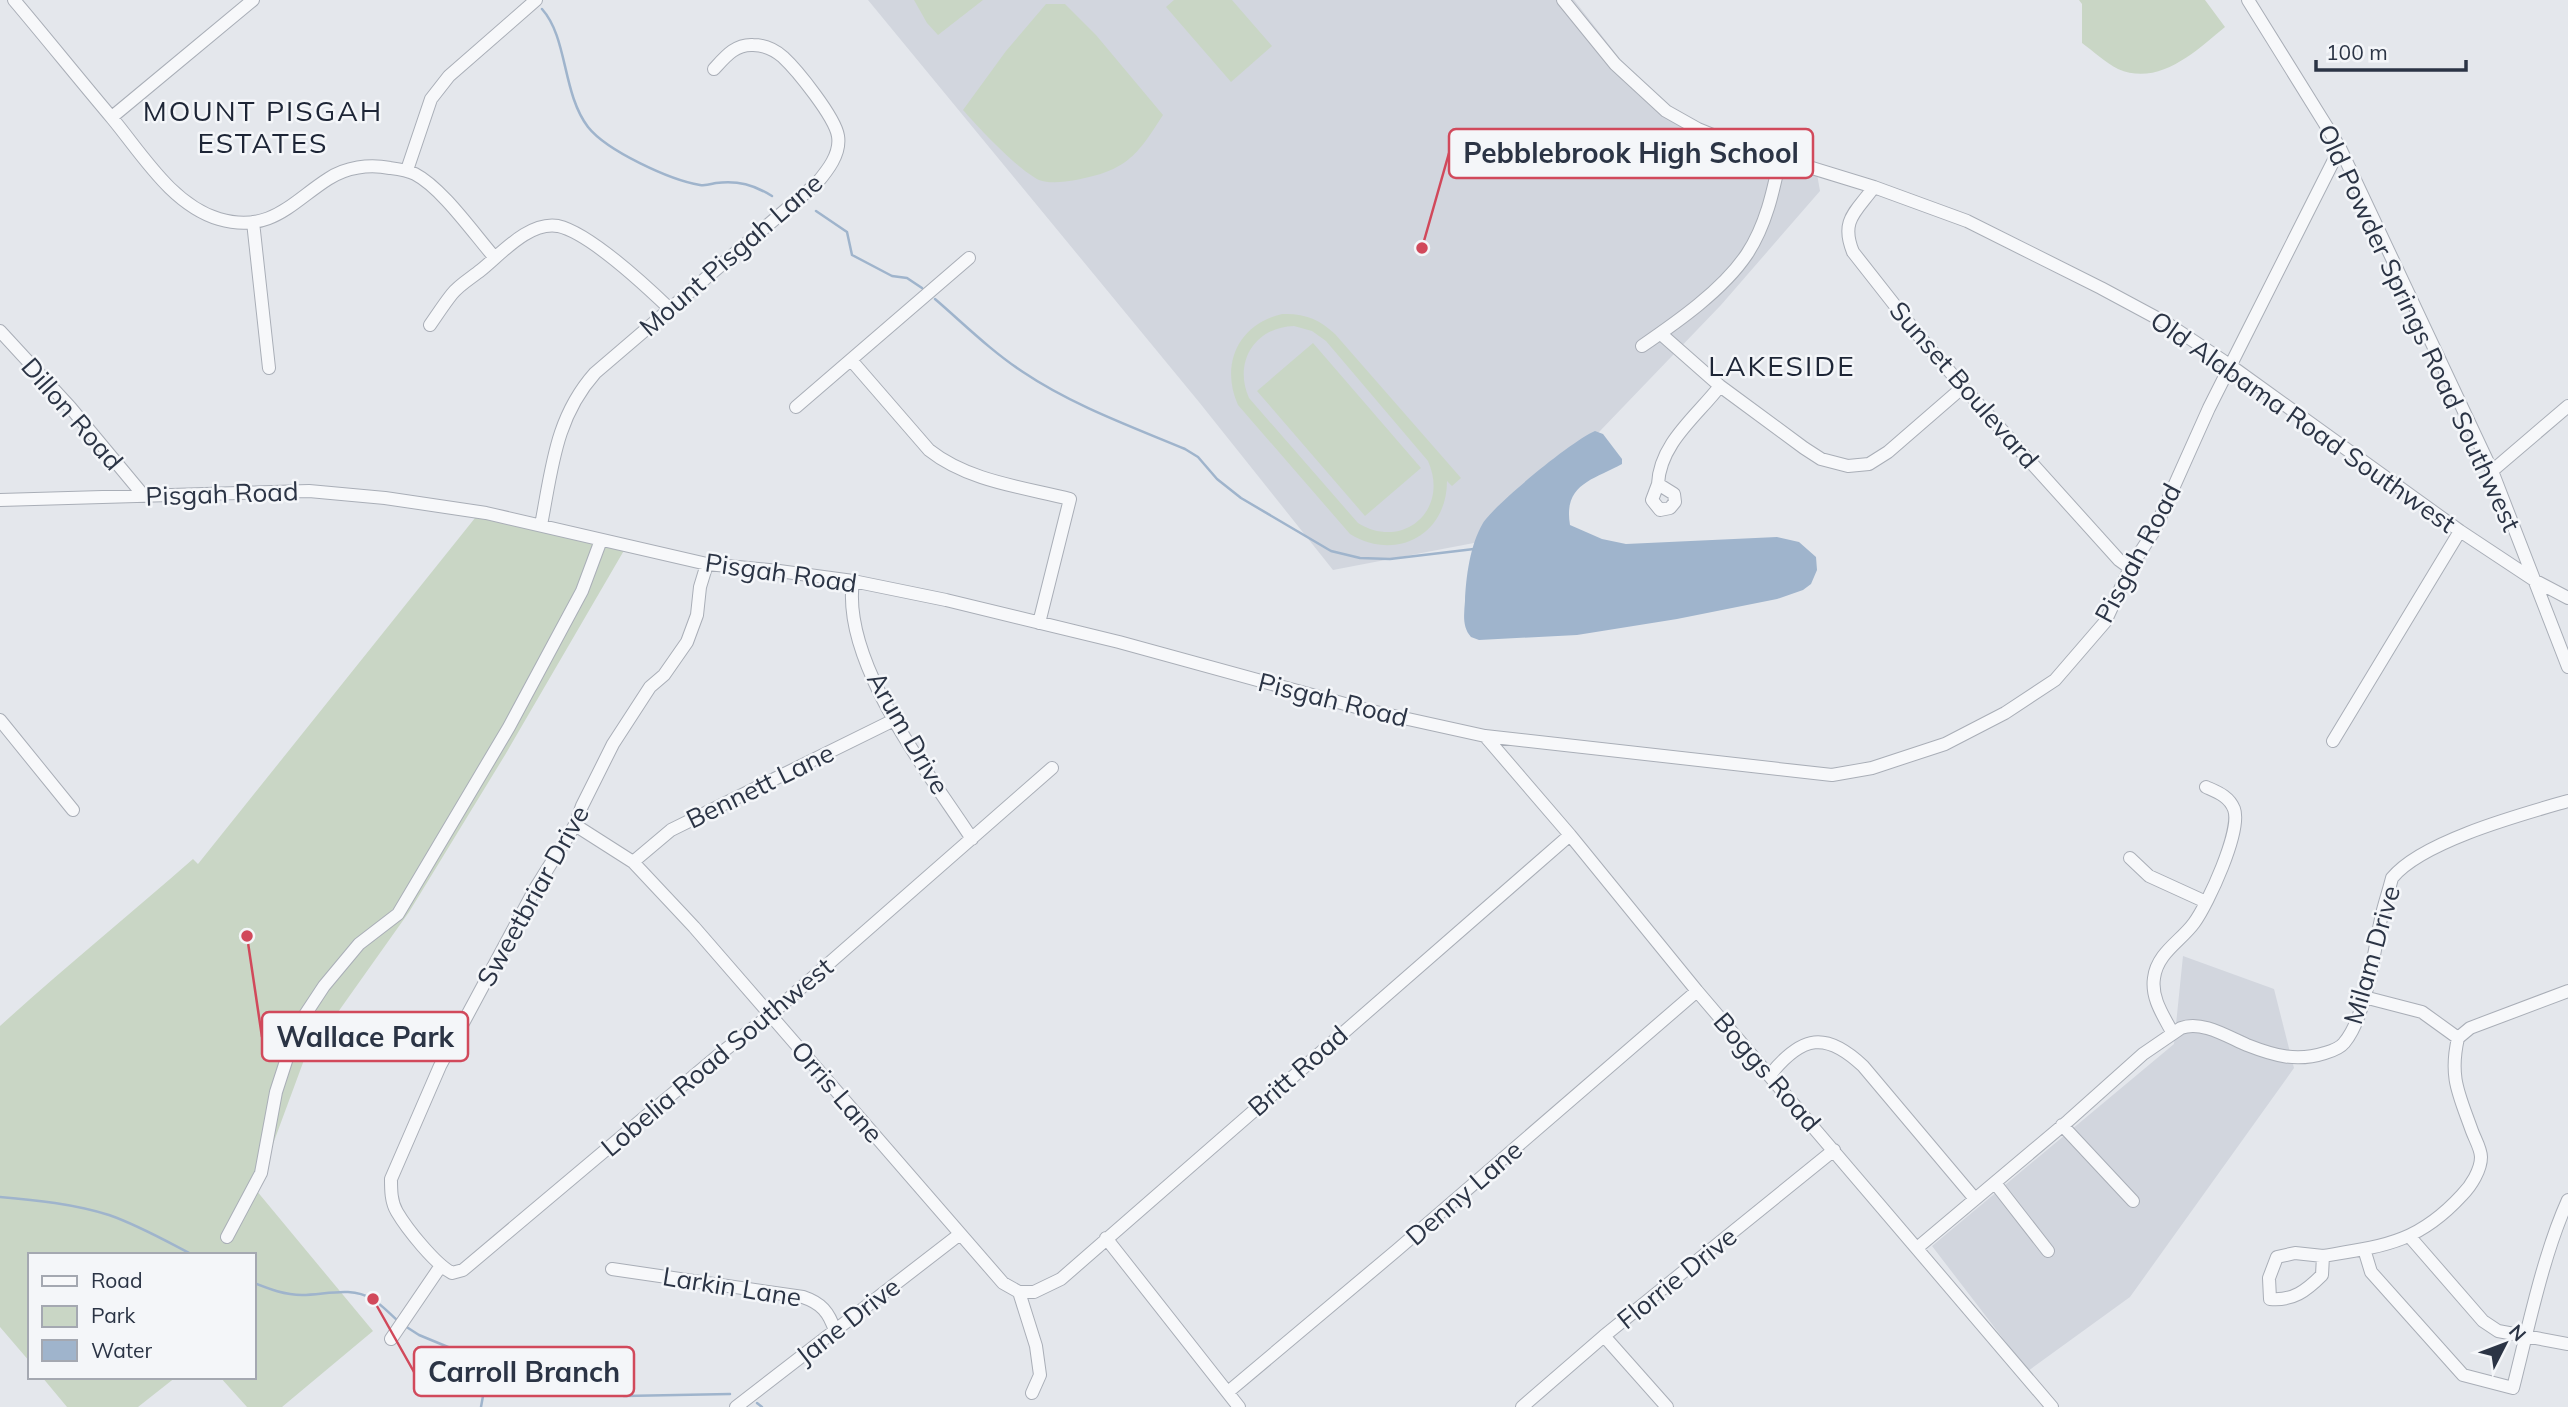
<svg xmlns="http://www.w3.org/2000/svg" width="2568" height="1407" font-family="Mulish,sans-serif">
<rect width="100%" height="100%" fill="#e4e7ec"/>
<path fill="#d2d6de" d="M868,0h706l75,96 72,40 96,38 3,17 -99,114 -194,202 -48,35 -146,28 -134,-168z
M2183,956l91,33 20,79 -164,229 -102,74 -96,-125 242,-202z"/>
<path fill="#c9d6c5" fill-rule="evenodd" d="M914,0h69l-45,35 -11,-12z
M1174,0h58l40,46 -41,36 -65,-75z
M2079,0h126l20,27c-29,24 -66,60 -107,42 -12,-6 -25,-18 -36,-26v-39z
M1046,4h19l31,31 67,80c-27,42 -36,55 -87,65 -11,2 -27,4 -37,0 -21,-10 -60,-52 -76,-70l43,-59z
M1282,314c22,-1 37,5 53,20l126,144 -9,8 -5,-5c0,54 -51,81 -97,53l-112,-129c-18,-40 0,-81 44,-91zM1294,326l18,5 14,10 102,120c22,49 -25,90 -70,62l-109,-125c-16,-36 6,-71 45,-72z
M1313,343l108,125 -56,48 -108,-125z
M479,513l147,34 -121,208 -96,157 -105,148 -48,130 117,141 -91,76h-35l-27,-30h34v-122h-224v107l-30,-35v-301c63,-57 129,-111 193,-167l5,5z
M42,1377h134l-38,30h-71z"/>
<path fill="#9fb4cc" d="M1595,431l8,3 19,25v5c-29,16 -59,20 -52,61l32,14 24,5 151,-7 22,5 17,15 1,13 -6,14 -8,6 -26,9 -100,20 -100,16 -98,5 -8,-3c-9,-10 -7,-23 -6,-36 1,-24 5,-56 18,-78 13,-20 90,-83 112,-92z"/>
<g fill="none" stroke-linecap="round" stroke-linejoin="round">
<path stroke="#9fb4cc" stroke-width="2.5" d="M542,9c26,29 20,84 46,118 19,24 82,53 112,58 6,1 11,-1 16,-2 22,-3 38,2 56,13
M816,211l31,21 5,23 40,21 15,2 15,10
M935,299c29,25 56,52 88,73 49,33 107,54 162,77l13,8 19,22 24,19 90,53 29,7 30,1 84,-10
M0,1197c36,3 74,7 109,18 29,10 57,26 84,40
M254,1283c15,6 31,12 48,12 23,0 49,-9 70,4 9,5 17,14 25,21
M405,1326l14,9 75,31 45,3 30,6 55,21 106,-2
M757,1403l5,4
M481,1407l4,-22 9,-18"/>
<defs>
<path id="minor" d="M14,0c33,39 65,79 98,118 30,36 60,87 107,101 51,15 73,-17 109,-40 18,-12 41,-15 62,-11 8,1 17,2 25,6 27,14 59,60 80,84
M1563,0l52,64 51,47 32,18 39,16 137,42 93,34 134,67 67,36 63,42 229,165 74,49 34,18
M2248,0l92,148 152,323 76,196
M112,117l141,-117
M407,170l24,-71 18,-23 87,-76
M1874,187c-18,25 -34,33 -21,65l66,84 44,51 156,173 11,8
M253,222l16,146
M430,325c7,-10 14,-21 22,-31 7,-9 19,-16 29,-24 20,-16 48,-49 77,-44 32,7 88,60 112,83
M0,331l70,76 74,89
M1661,334l59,52 84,62 17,11 27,7 21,-2 19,-12 75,-65
M1642,346c35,-24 81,-56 105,-92 19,-29 26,-62 33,-95
M851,360l78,90c39,31 93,37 141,49l-31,124
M796,407l173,-149
M2492,471l76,-65
M1658,484c2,-41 39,-68 62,-98
M1658,484l16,10 1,8 -5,6 -10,2 -8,-10z
M0,500l309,-9 76,7 101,15 221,51 72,7 74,10 93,19 173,42 248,68 118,26 347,39 40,-7 73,-24 60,-31 50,-33 50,-58 25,-54 24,-37 55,-123 131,-260
M541,525c11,-56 14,-107 54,-152l222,-190c10,-12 24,-29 21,-47 -3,-19 -41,-66 -55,-79 -8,-7 -19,-12 -30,-12 -18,-1 -28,12 -39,24
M707,564l-7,23 -3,28 -10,27 -23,33 -14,12 -37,57 -31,62 -7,19 -40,64 -95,177 -49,113c0,11 0,23 6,33 10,17 38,52 55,61l11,-3 258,-217 49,-38 282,-247
M853,581c-12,82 76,192 119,258
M0,720l73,90
M1485,736l85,99 127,156 355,416
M2333,741l127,-210
M575,825l58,37 61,65 309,356 16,9 17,54 4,29 -8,18
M2130,858l19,18 57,26
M633,862l38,-32 223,-110
M2364,997l58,15 36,26
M2172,1032c-9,-17 -21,-34 -18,-54 3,-25 27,-37 40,-55 14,-19 48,-93 40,-114 -5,-13 -17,-17 -28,-22
M2458,1038l12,-10 98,-37
M1770,1075c32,-40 56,-44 93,-9l112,133
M2062,1125l71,76
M1995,1183l53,68
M227,1237l34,-64 15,-81 21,-65 27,-41 35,-42 39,-30 111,-187 73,-136 19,-51
M2410,1237l73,84 15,10 70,13
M1106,1238l133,169
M1917,1248l151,-127 75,-67 38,-26c21,-8 47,9 66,17 28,11 50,17 78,8 7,-2 15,-5 19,-10 23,-27 30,-94 38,-129 3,-12 7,-24 10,-36 30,-37 131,-64 176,-77
M2364,1249l7,23 92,103 50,13c15,-59 30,-133 55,-188
M2323,1256l-28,-3 -18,4 -8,21 1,21c23,2 36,-8 52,-24l1,-19c61,-10 95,-13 139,-61 9,-9 19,-25 19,-38 0,-8 -6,-18 -9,-26 -13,-37 -23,-53 -14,-93
M612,1269l191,28c18,6 26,15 32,34
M1019,1292h15l27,-13 509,-444
M1604,1336l63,71
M391,1339l49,-72
M1228,1392l169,-142 300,-259
M736,1407l224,-173
M1522,1407l82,-71 230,-186"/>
</defs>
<use href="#minor" stroke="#a9aeb7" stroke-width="14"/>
<use href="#minor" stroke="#f7f8fa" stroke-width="12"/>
</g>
<g text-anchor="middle" stroke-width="5" stroke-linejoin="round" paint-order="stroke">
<g font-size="26" fill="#2b3445" stroke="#f4f6f9">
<text transform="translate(731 255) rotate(-41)" y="9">Mount Pisgah Lane</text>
<text transform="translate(2419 328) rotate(65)" y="9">Old Powder Springs Road Southwest</text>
<text transform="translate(1964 385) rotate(49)" y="9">Sunset Boulevard</text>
<text transform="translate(72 414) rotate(49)" y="9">Dillon Road</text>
<text transform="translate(2303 422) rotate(35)" y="9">Old Alabama Road Southwest</text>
<text transform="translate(222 494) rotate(-2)" y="9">Pisgah Road</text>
<text transform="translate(2138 553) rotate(-62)" y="9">Pisgah Road</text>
<text transform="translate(781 573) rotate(8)" y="9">Pisgah Road</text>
<text transform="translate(1333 700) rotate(14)" y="9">Pisgah Road</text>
<text transform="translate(908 733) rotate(60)" y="9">Arum Drive</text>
<text transform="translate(760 786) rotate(-26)" y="9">Bennett Lane</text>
<text transform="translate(533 896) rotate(-61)" y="9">Sweetbriar Drive</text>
<text transform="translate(2372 955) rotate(-74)" y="9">Milam Drive</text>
<text transform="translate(717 1057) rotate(-40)" y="9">Lobelia Road Southwest</text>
<text transform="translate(1298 1071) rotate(-41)" y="9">Britt Road</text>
<text transform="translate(1767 1072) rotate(49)" y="9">Boggs Road</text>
<text transform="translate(837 1092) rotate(49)" y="9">Orris Lane</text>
<text transform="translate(1464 1193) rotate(-41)" y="9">Denny Lane</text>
<text transform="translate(1677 1278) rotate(-39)" y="9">Florrie Drive</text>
<text transform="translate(732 1287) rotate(9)" y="9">Larkin Lane</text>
<text transform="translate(848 1321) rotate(-38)" y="9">Jane Drive</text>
</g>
<g font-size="28" letter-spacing="2" fill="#1d2536" stroke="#f4f6f9">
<text x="263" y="121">MOUNT PISGAH<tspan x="263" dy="32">ESTATES</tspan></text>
<text x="1782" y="376">LAKESIDE</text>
</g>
</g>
<path fill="none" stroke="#d1495b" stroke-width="2.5" d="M1422 248L1449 153M247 936L262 1037M373 1299L414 1372"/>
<g fill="#d1495b" stroke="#f4f6f9" stroke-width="2.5">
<circle cx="1422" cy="248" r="7"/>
<circle cx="247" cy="936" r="7"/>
<circle cx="373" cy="1299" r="7"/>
</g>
<g fill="#f4f6f9" stroke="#d1495b" stroke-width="2.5">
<rect x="1449" y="129" width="364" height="49" rx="7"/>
<rect x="262" y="1012" width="206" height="49" rx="7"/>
<rect x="414" y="1347" width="220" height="49" rx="7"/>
</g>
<g font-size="28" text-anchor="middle" font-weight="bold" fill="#2b3445">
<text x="1631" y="163">Pebblebrook High School</text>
<text x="365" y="1047">Wallace Park</text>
<text x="524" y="1382">Carroll Branch</text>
</g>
<rect x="28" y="1253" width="228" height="126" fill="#f4f6f9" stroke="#a4a8b1" stroke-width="2"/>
<rect x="42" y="1276" width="35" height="10" fill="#f7f8fa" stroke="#a4a8b1" stroke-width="2"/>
<text x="91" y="1288" font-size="21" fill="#2b3445">Road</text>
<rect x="42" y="1306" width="35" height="21" fill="#c9d6c5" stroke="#a4a8b1" stroke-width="2"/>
<text x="91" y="1323" font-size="21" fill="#2b3445">Park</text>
<rect x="42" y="1340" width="35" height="21" fill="#9fb4cc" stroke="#a4a8b1" stroke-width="2"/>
<text x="91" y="1358" font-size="21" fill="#2b3445">Water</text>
<g transform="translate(2505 1344) rotate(48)" stroke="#f4f6f9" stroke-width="5" paint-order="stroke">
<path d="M0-5L12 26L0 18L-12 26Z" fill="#2b3445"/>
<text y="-10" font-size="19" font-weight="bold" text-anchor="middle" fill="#2b3445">N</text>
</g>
<path d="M2316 60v10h150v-10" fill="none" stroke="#2b3445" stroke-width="3.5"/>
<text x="2326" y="60" font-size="21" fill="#2b3445" stroke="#f4f6f9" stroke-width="5" paint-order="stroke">100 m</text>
</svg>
